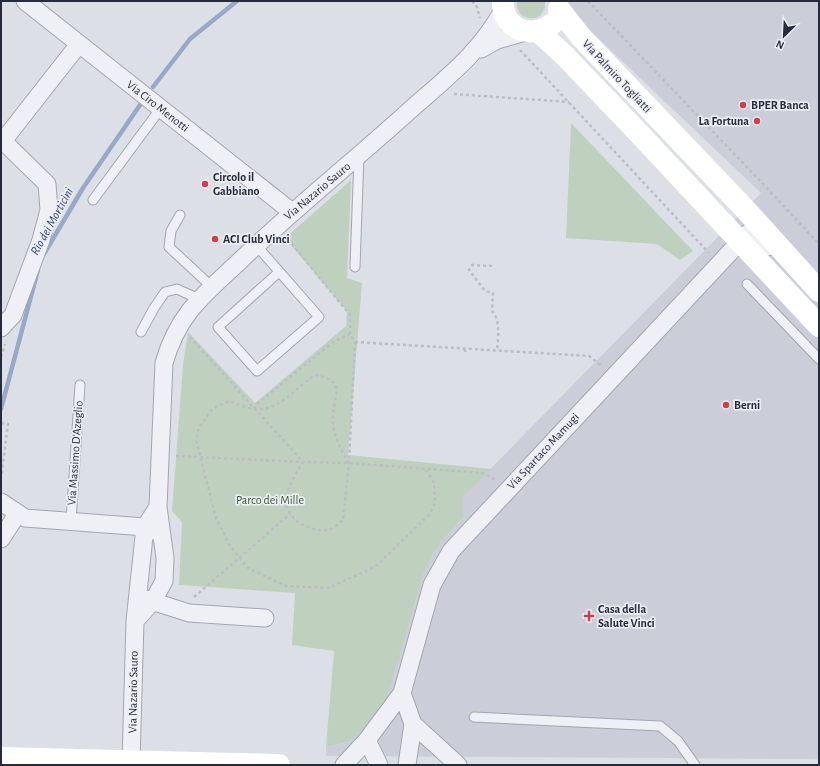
<svg xmlns="http://www.w3.org/2000/svg" width="820" height="766" font-family="'Alegreya Sans',sans-serif">
<rect width="100%" height="100%" fill="#dcdfe6"/>
<path fill="#cbced8" d="M559,1h260v758l-493,-3v-9l22,-5 66,-134 12,-41 14,-24 24,-26 -2,-19 299,-305z"/>
<path fill="#c0d0be" d="M517,1h28v7l-5,8c-13,6 -24,-1 -23,-15z
M571,123l122,128 -13,9 -23,-16 -91,-6z
M351,180l-4,98 15,5 -14,172 144,14 -30,29 2,19 -24,26 -14,24 -43,142 -17,19 -19,14 -21,5 8,-96 -42,-6 3,-52 -116,-8 3,-63 -10,-11 11,-146 5,-33 67,71 91,-77 1,-15 -62,-73z"/>
<g fill="none" stroke-linecap="round" stroke-linejoin="round">
<path stroke="#97a9c6" stroke-width="4.5" d="M153,87l37,-48 47,-38
M44,254l39,-66 57,-83
M1,409l37,-139"/>
<defs>
<path id="lane" d="M93,200l68,-92
M180,215l-9,16 -2,16 43,40
M256,245l63,72 -62,54 -39,-44 61,-55
M355,267l4,-111
M747,284l72,75
M141,332l13,-24 11,-16 12,-3 22,10
M71,521l9,-136
M474,717l186,9 18,15 17,24"/>
<path id="street" d="M25,1l267,211
M481,49l16,-9 28,-8
M1,328l12,-13 28,-75 8,-30 -2,-26 -44,-43 76,-97
M1,502l24,16 120,9 10,4
M1,539l17,-26
M142,598l47,15 76,5
M135,621l18,-20 11,-20 1,-23 -7,-51 6,-144c15,-52 42,-70 79,-105 53,-51 111,-97 166,-147 35,-31 72,-59 94,-101
M402,693l11,31 45,41
M367,740l12,25
M131,762l4,-141 10,-94 13,-20
M344,765l23,-25 35,-47 30,-108 19,-34 297,-318h6l14,14
M407,765l6,-41"/>
</defs>
<use href="#lane" stroke="#a2a6b0" stroke-width="11"/>
<use href="#street" stroke="#a2a6b0" stroke-width="19"/>
<path stroke="#bbbdc5" stroke-width="2.5" stroke-dasharray="3 3" stroke-linecap="butt" d="M472,1l5,6 3,11
M588,1l176,184 55,59
M520,50l189,203
M454,94l115,8
M492,266l-20,-1 -3,5 16,21 8,2 -1,18c9,10 6,27 5,40
M190,337l113,125c-7,12 -17,26 -17,40 1,19 28,32 45,27 4,-1 8,-6 12,-9l6,-57 6,-121 -5,-8v-19l-63,-77
M355,342l234,14 14,11
M465,349v4
M1,357l4,-13
M254,409l3,-5 76,-62 17,-8
M1,423l7,1 -7,54
M176,456l127,6 46,1 134,10 14,8
M349,463c-8,-13 -14,-24 -16,-40 -3,-23 18,-42 -18,-48 -19,12 -37,38 -62,34 -8,-1 -16,-5 -24,-8l-17,8 -13,19 -3,11 20,79 14,28 18,22 38,18 42,2 47,-21 54,-52 6,-12 -1,-20 -8,-14
M194,597l96,-83"/>
<use href="#lane" stroke="#eff0f5" stroke-width="9"/>
<use href="#street" stroke="#eff0f5" stroke-width="17"/>
<path stroke="#fff" stroke-width="22" d="M503,1c-1,28 28,39 49,23
M559,9l22,28 163,171 75,83
M539,32l25,23 70,73 185,198
M1,758l278,7"/>
</g>
<g fill="#cb4148" stroke="#eceef4" stroke-width="1.5">
<circle cx="743" cy="105" r="4"/>
<circle cx="757" cy="121" r="4"/>
<circle cx="205" cy="184" r="4"/>
<circle cx="215" cy="239" r="4"/>
<circle cx="726" cy="405" r="4"/>
<path d="M587 610h4v4h4v4h-4v4h-4v-4h-4v-4h4z"/>
</g>
<g text-anchor="middle" stroke-width="3.5" stroke-linejoin="round" paint-order="stroke">
<g font-size="12" fill="#262c3c" stroke="#eceef4">
<text transform="translate(617 76) rotate(47)" y="4">Via Palmiro Togliatti</text>
<text transform="translate(158 106) rotate(38)" y="4">Via Ciro Menotti</text>
<text transform="translate(317 191) rotate(-40)" y="4">Via Nazario Sauro</text>
<text transform="translate(543 451) rotate(-47)" y="4">Via Spartaco Mamugi</text>
<text transform="translate(75 453) rotate(-86)" y="4">Via Massimo D'Azeglio</text>
<text transform="translate(133 692) rotate(-89)" y="4">Via Nazario Sauro</text>
</g>
<g font-size="12" font-weight="bold" fill="#262c3c" stroke="#eceef4" text-anchor="start">
<text x="751" y="109">BPER Banca</text>
<text x="749" y="125" text-anchor="end">La Fortuna</text>
<text x="213" y="181">Circolo il<tspan x="213" dy="14">Gabbiano</tspan></text>
<text x="223" y="243">ACI Club Vinci</text>
<text x="734" y="409">Berni</text>
<text x="598" y="613">Casa della<tspan x="598" dy="14">Salute Vinci</tspan></text>
</g>
<g font-size="12" fill="#375834" stroke="#eceef4">
<text x="270" y="504">Parco dei Mille</text>
</g>
<g font-size="13" font-style="italic" fill="#31476f" stroke="#eceef4">
<text transform="translate(51 221) rotate(-61)" y="5">Rio dei Morticini</text>
</g>
</g>
<rect width="820" height="766" fill="none" stroke="#262c3c" stroke-width="4"/>
<g transform="translate(784 36) rotate(204)" stroke="#eceef4" stroke-width="3" paint-order="stroke">
<path d="M0-3L7 15L0 10L-7 15Z" fill="#262c3c"/>
<text y="-6" font-size="11" font-weight="bold" text-anchor="middle" fill="#262c3c">N</text>
</g>
</svg>
